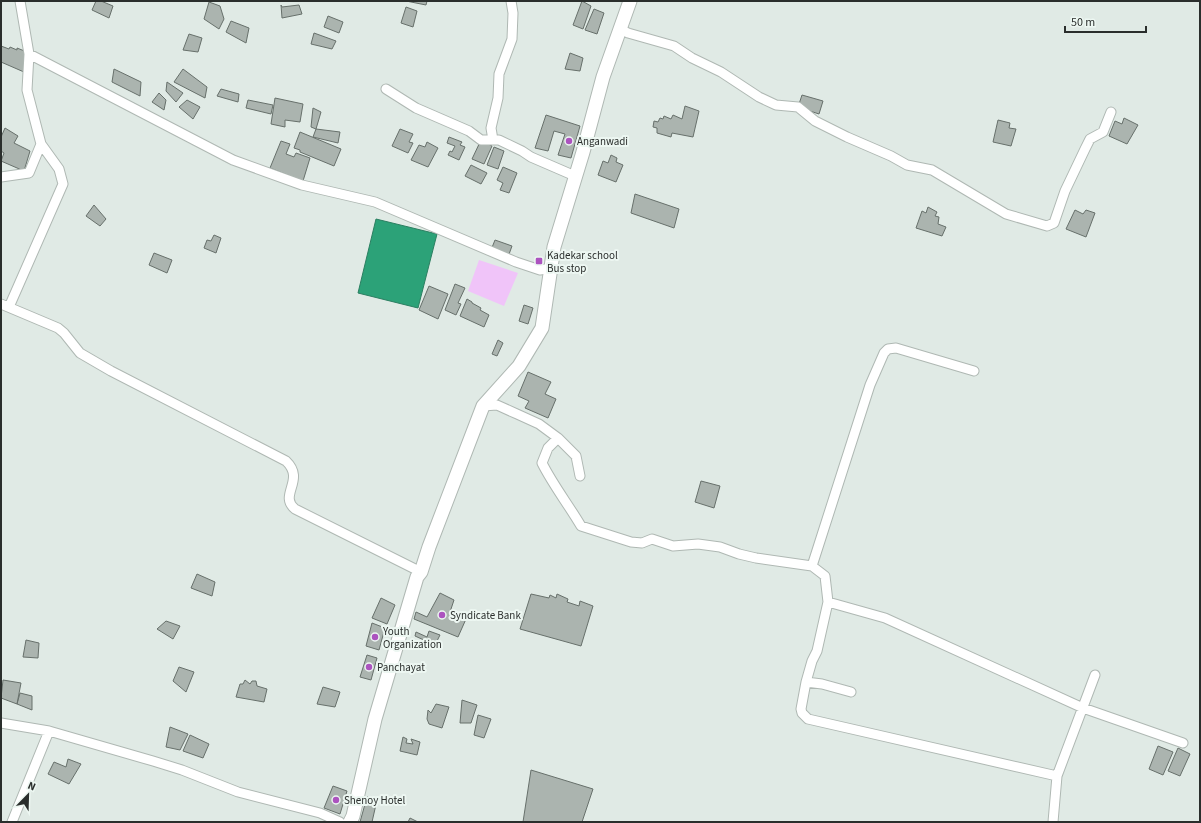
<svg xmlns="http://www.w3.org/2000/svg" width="1201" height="823" font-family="'Source Sans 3',sans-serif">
<rect width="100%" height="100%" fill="#e0eae5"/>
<path fill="#f0c4f9" d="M479,260l39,13 -14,33 -36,-15z"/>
<path fill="#2ca278" stroke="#2b7f61" d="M376,219l61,15 -19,74 -60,-15z"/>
<path fill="#abb4af" stroke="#67706b" d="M96,1h5l12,5 -4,12 -17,-8z
M406,1h21l-1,4z
M582,1l9,5 -8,23 -10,-4z
M209,2l11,4 4,13 -5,10 -15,-10z
M281,5l1,2 17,-2 3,9 -20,4z
M406,7l11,4 -4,16 -12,-4z
M594,9l10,4 -7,21 -12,-4z
M328,16l15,6 -4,11 -15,-6z
M231,21l18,7 -3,15 -20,-11z
M314,33l22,8 -4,8 -21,-5z
M189,34l13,4 -4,14 -15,-2z
M1,46l8,3 1,-2 7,3v-2l10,4 -3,20 -23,-10z
M570,53l13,5 -3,13 -15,-2z
M114,69l27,13 -1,14 -28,-14z
M183,69l24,18 -2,11 -31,-16z
M167,82l16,11 -7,9 -10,-11z
M221,89l18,5 -1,8 -21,-6z
M159,93l7,7 -2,10 -12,-8z
M802,95l21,6 -4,13 -21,-7z
M275,98l28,6 -3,18 -15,-2v7l-14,-3z
M187,100l13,7 -7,12 -14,-12z
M248,100l25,5 -2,9 -25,-6z
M685,106l14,5 -6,26 -21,-4 -1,4 -14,-4v-5l-4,-1 1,-6 4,1 2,-4 3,1 1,-3 7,3 2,-4 9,4z
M313,108l8,4 -5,17 -5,-2z
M546,115l34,11 -9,32 -13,-3 7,-21 -11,-3 -6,20 -13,-3z
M1124,118l14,7 -11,19 -18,-8 6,-15 7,3z
M998,120l12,3 -1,5 7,1 -5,17 -18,-4z
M5,128l13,8 -4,7 16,8 -6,20 -23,-10 3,-8 -3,-2v-14z
M316,129l24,3 -2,11 -25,-6z
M400,129l13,5 -4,8 4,1 -5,10 -16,-7z
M300,132l41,17 -7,17 -34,-14v-2l-6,-2z
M449,137l13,5 -2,3 5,2 -6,13 -11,-5 2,-4 2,1 3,-6 -8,-3z
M481,140l11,6 -8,18 -12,-5z
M281,141l9,3 -4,10 8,3 2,-4 14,5 -7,23 -33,-13z
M427,142l11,6 -10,19 -17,-7 8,-15 6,2z
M494,147l10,4 -6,18 -11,-4z
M611,155l6,3 -1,4 7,3 -7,17 -18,-7 5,-14 5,2z
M471,165l16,8 -6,11 -16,-8z
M503,167l14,6 -8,20 -9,-3 3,-7 -6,-3z
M635,194l44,15 -5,19 -43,-15z
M94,205l12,14 -6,7 -14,-10z
M928,207l9,5 -2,4 4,1 -1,7 8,3 -4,9 -26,-8 6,-17 4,2z
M1075,210l8,4 3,-4 9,3 -9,24 -20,-8z
M214,235l7,3 -5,15 -12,-5 3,-8 4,1z
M495,240l17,6 -4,11 -17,-7z
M154,253l18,7 -5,13 -18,-8z
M455,284l10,4 -7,15 3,1 -5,11 -11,-5z
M429,286l19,8 -10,25 -19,-9z
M467,299l5,3v1l9,5 -1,2 9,5 -5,12 -24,-11z
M524,305l9,3 -5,16 -9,-3z
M498,340l5,3 -6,13 -5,-2z
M528,372l23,10 -6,12 11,5 -8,19 -23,-10 4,-7 -11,-5z
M701,481l19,5 -6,22 -19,-6z
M197,574l18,8 -3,14 -21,-8z
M440,593l14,7 -4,12 16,7 -8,18 -44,-18 2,-7 11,5z
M531,594l18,4 1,-3 6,3 1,-4 11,5 -1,3 12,4 1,-5 13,5 -12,40 -61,-17z
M381,598l14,7 -8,19 -15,-6z
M166,621l14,5 -7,13 -16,-10z
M372,623l13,5 -6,22 -13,-4z
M429,631l11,4 -5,10 -20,-9 1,-4 11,5z
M26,640l13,3 -1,15 -15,-1z
M367,655l10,3 -6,22 -11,-3z
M179,667l15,5 -8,20 -13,-11z
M3,680l18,3 -4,21 -16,-6z
M245,680l5,4 2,-3h4l1,5 10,3 -3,13 -28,-5 4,-13h3z
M323,687l17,5 -5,15 -18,-3z
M20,693l12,3v14l-15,-6z
M462,700l15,5 -6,18h-11z
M436,704l13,3 -7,21 -13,-4 -2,-5 1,-9 3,3z
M478,715l13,4 -7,19 -10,-3z
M170,727l18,7 -8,16 -14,-3z
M190,735l19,9 -6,14 -20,-7z
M403,737l4,2 -1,4 7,1 -2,-5 9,3 -3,13 -17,-4z
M1158,746l15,6 -10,23 -14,-6z
M1178,748l12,6 -10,22 -12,-5z
M68,759l13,5 -12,20 -21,-10 6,-12 12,5z
M531,770l62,19 -11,33h-59z
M333,786l14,5 -7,23 -16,-6z
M367,797l10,3 -5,22h-12z
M410,818l8,4h-10z"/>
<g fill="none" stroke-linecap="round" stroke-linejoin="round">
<defs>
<path id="minor" d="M620,29l8,4 46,13 18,12 29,14 38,25 17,8 22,2 17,14 32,16 44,19 16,9 25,5 74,44 41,12 7,-3 11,-32 20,-42 5,-10 13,-7 8,-20
M29,54l204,106 69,25 73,17 141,60 24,8 11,-2
M386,89l30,19 53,23 12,9h18l23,11 9,6 44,19
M493,140l-2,-12 7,-30 1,-24 13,-35 1,-26 -2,-12
M1,177l28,-4 12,-29 -14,-54 2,-36 -9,-53
M1,304l57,24 6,5 16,20 31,18 175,90c20,19 -8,34 9,48l126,63
M9,307l54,-123 -4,-15 -18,-25
M483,406l14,-1 20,9 22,10 19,14 18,18 4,20
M558,438l-10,10 -6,15c11,22 26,41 39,63l50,16 11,1 10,-4 21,7 25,-2 22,3 19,7 17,4 56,8 13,10 3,26 -11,49 -5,10 -6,21 16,2 29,8
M812,566l58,-181 14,-32 4,-4 8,-1 78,23
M828,602l57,16 198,90 100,35
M806,682l-5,27 1,4 6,6 249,57
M1,723l48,8 104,30 29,9 56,22 82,21 20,9
M12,822l37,-91
M1053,822l4,-46 38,-101"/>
<path id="secondary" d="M350,822l3,-6 22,-97 42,-142 4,-5 8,-25 54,-141 36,-40 23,-38 12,-81 29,-95 20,-75 27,-76"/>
</defs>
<use href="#minor" stroke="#afb8b3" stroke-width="11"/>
<use href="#secondary" stroke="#afb8b3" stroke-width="15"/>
<use href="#minor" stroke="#fff" stroke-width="9"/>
<use href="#secondary" stroke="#fff" stroke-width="13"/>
</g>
<g fill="#ac53bf" stroke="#edf7f2" stroke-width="1.5">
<circle cx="569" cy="141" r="4"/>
<rect x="535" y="257" width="8" height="8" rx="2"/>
<circle cx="442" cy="615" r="4"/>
<circle cx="375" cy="637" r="4"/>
<circle cx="369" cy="667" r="4"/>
<circle cx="336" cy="800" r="4"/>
</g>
<g text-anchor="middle" stroke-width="4" stroke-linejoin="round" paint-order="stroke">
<g font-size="11" fill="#2a2e2c" stroke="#edf7f2" text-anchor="start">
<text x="577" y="145">Anganwadi</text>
<text x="547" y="259">Kadekar school<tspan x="547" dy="13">Bus stop</tspan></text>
<text x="450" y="619">Syndicate Bank</text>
<text x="383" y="635">Youth<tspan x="383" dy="13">Organization</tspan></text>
<text x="377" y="671">Panchayat</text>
<text x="344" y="804">Shenoy Hotel</text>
</g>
</g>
<rect width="1201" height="823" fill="none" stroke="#2a2e2c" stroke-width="4"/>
<g transform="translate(28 795) rotate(23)" stroke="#edf7f2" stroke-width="3" paint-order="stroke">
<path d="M0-3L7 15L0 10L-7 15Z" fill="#2a2e2c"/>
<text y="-6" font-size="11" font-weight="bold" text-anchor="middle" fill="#2a2e2c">N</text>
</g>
<path d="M1065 26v6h81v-6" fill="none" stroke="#2a2e2c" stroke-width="2"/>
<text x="1071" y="26" font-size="12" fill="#2a2e2c" stroke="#edf7f2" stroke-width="3" paint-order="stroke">50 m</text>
</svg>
